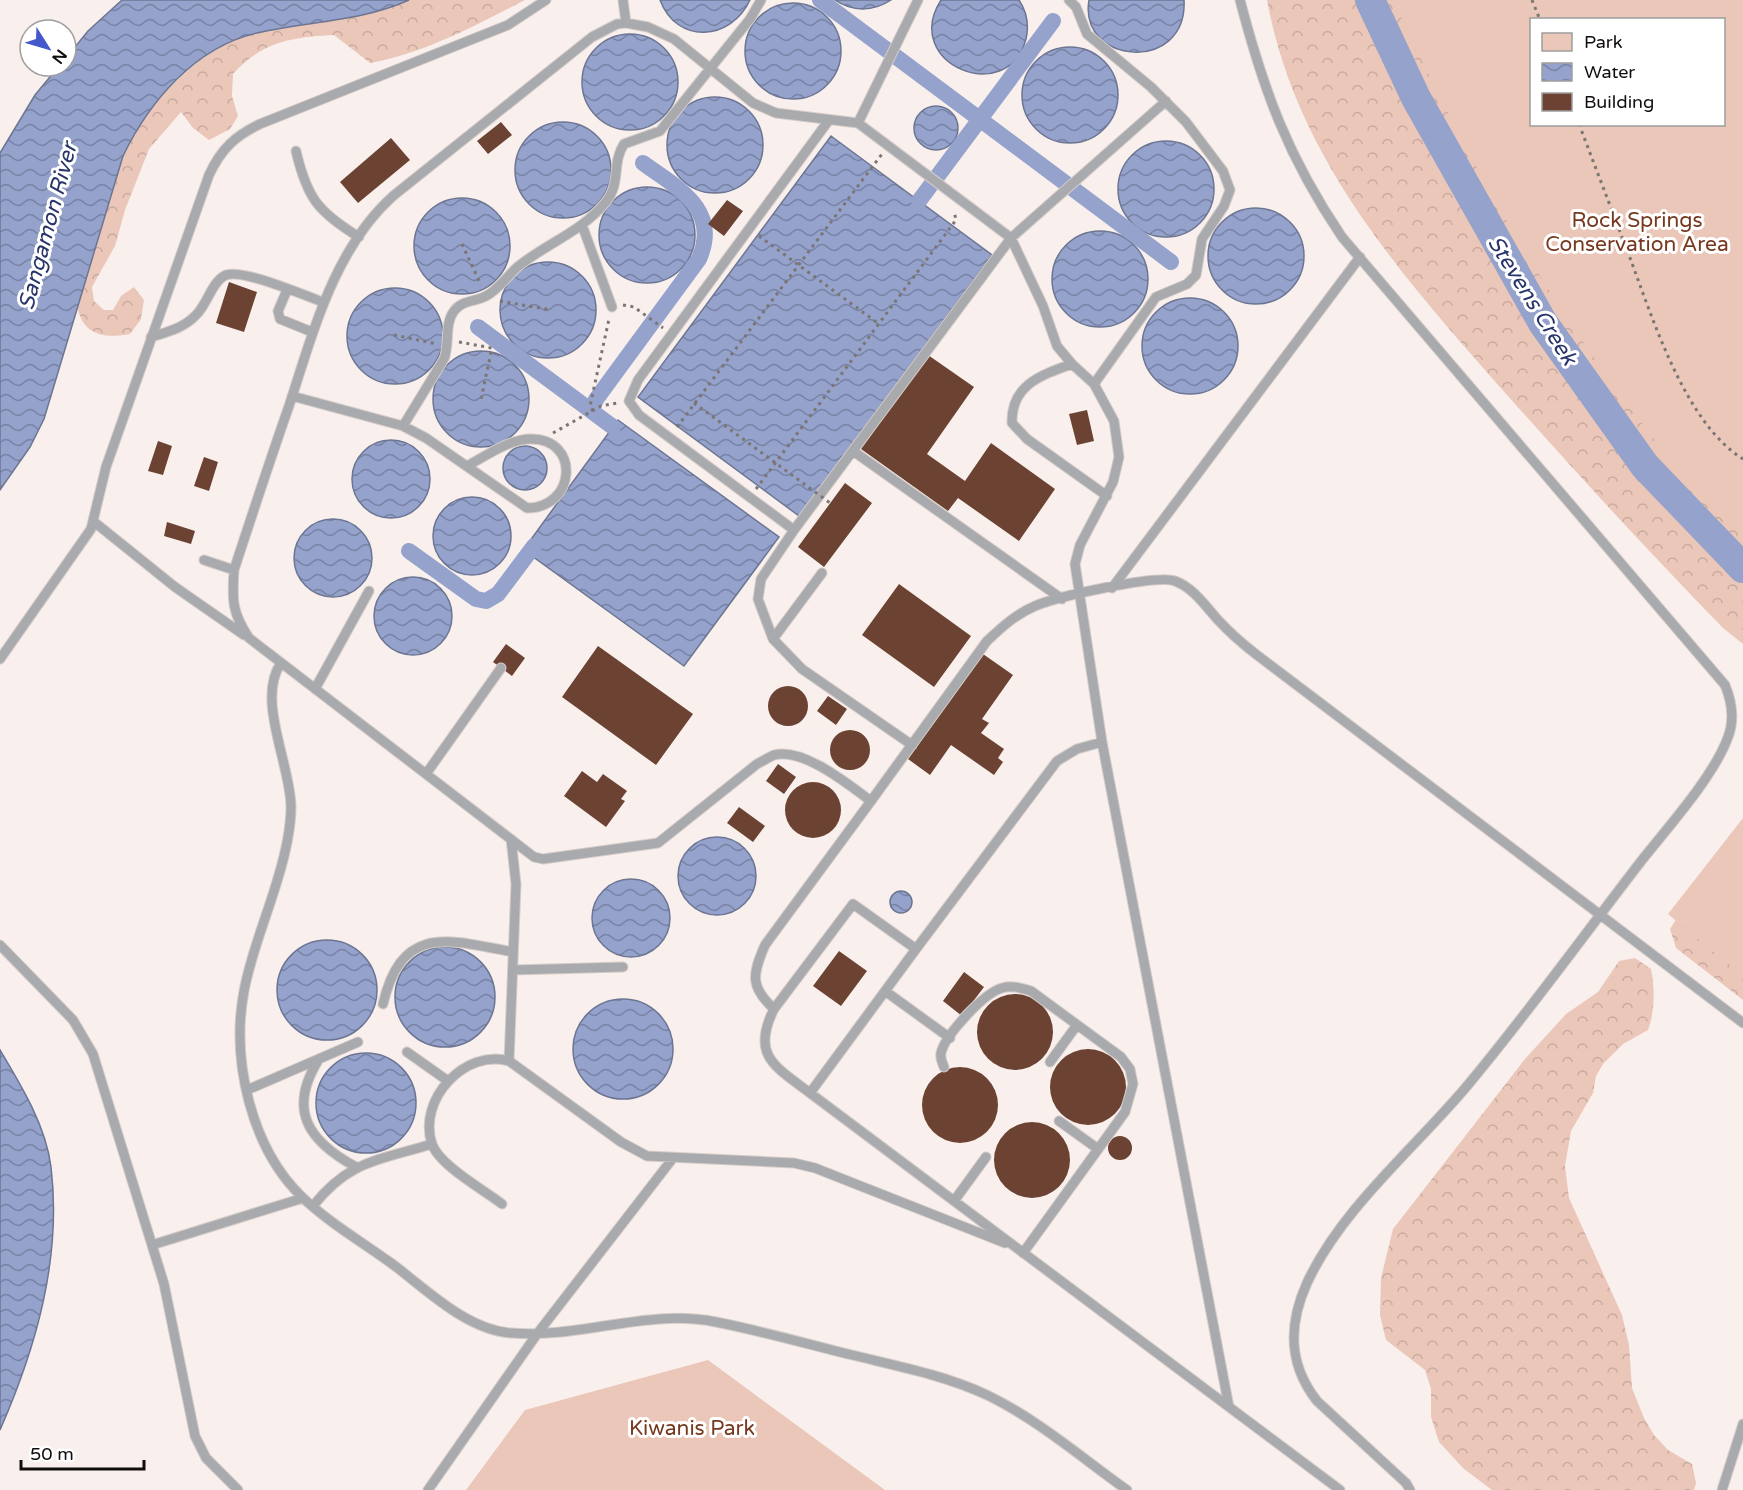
<svg xmlns="http://www.w3.org/2000/svg" width="1743" height="1490" font-family="'Varela Round',sans-serif">
<defs>
<pattern id="forest-crowns" width="20" height="18" patternUnits="userSpaceOnUse" patternTransform="scale(1.5)"><rect width="20" height="18" fill="#ebc7b9"/><path d="M2 6a3 3 0 1 1 6 0M12 15a3 3 0 1 1 6 0" fill="none" stroke="#c8aa9e"/></pattern>
<pattern id="water-waves" width="16" height="10" patternUnits="userSpaceOnUse" patternTransform="scale(1.5)"><rect width="16" height="10" fill="#94a2cc"/><path d="M0 5q4-4 8 0t8 0" fill="none" stroke="#7782a4"/></pattern>
</defs>
<rect width="100%" height="100%" fill="#f9f0ed"/>
<path fill="url(#forest-crowns)" fill-rule="evenodd" d="M409,0h116c-49,25 -100,53 -155,63l-36,-28c-43,2 -72,7 -101,39l-1,22 6,20 -8,13 -21,11 -16,-12 -12,-16 -32,37 -24,61 -10,36 -23,41 2,14 10,9h9l8,-14 13,-9 10,13 -3,19 -11,15c-26,5 -49,1 -53,-30 17,-58 29,-125 60,-177 13,-21 31,-38 49,-55 20,-18 45,-33 71,-39 51,-12 103,-11 152,-33z
M1267,0h476v644l-20,-16c-74,-76 -146,-154 -216,-233 -104,-118 -211,-236 -240,-395zM1532,20h192v104h-192z
M1743,833v167l-67,-52 -6,-19 17,-27z
M1635,958l16,11c4,19 4,42 -3,61l-25,14 -20,20 -7,12 -3,17 -22,38 -6,35 4,32 53,117 7,30 3,43 12,30 10,17 14,15 24,14 4,19 -2,7h-202l-28,-21 -25,-27 -8,-25v-28l-6,-19 -39,-30 -6,-25 1,-37 12,-49 132,-170 41,-45 32,-22 21,-31z"/>
<path fill="#ebc7b9" fill-rule="evenodd" d="M1393,0h350v535c-17,-17 -36,-34 -52,-52 -122,-141 -220,-314 -298,-483zM1532,20h192v104h-192z
M1743,818v158l-75,-62z
M708,1360l177,130h-419l59,-80z"/>
<path fill="url(#water-waves)" stroke="#6c7592" stroke-width="1.5" d="M122,0h287c-49,22 -101,21 -152,33 -62,14 -108,69 -134,123l-79,263 -14,28 -30,43v-337l35,-58 24,-29h7v-8l22,-27z
M660,0h90c-19,41 -73,45 -90,0z
M835,0h56c-18,12 -39,12 -56,0z
M941,0h78c8,12 10,26 7,39 -18,69 -126,25 -85,-39z
M1089,0h95c4,74 -106,65 -95,0z
M745 51a48 48 0 1 1 96 0a48 48 0 1 1-96 0Z
M582 82a48 48 0 1 1 96 0a48 48 0 1 1-96 0Z
M1022 95a48 48 0 1 1 96 0a48 48 0 1 1-96 0Z
M667 145a48 48 0 1 1 96 0a48 48 0 1 1-96 0Z
M914 128a22 22 0 1 1 44 0a22 22 0 1 1-44 0Z
M515 170a48 48 0 1 1 96 0a48 48 0 1 1-96 0Z
M831,136l161,119 -193,261 -161,-119z
M1118 189a48 48 0 1 1 96 0a48 48 0 1 1-96 0Z
M599 235a48 48 0 1 1 96 0a48 48 0 1 1-96 0Z
M414 246a48 48 0 1 1 96 0a48 48 0 1 1-96 0Z
M1208 256a48 48 0 1 1 96 0a48 48 0 1 1-96 0Z
M1052 279a48 48 0 1 1 96 0a48 48 0 1 1-96 0Z
M500 310a48 48 0 1 1 96 0a48 48 0 1 1-96 0Z
M347 336a48 48 0 1 1 96 0a48 48 0 1 1-96 0Z
M1142 346a48 48 0 1 1 96 0a48 48 0 1 1-96 0Z
M433 399a48 48 0 1 1 96 0a48 48 0 1 1-96 0Z
M618,420l161,117 -95,129 -152,-110 5,-8 -8,-6z
M352 479a39 39 0 1 1 78 0a39 39 0 1 1-78 0Z
M503 468a22 22 0 1 1 44 0a22 22 0 1 1-44 0Z
M433 536a39 39 0 1 1 78 0a39 39 0 1 1-78 0Z
M294 558a39 39 0 1 1 78 0a39 39 0 1 1-78 0Z
M374 616a39 39 0 1 1 78 0a39 39 0 1 1-78 0Z
M678 876a39 39 0 1 1 78 0a39 39 0 1 1-78 0Z
M592 918a39 39 0 1 1 78 0a39 39 0 1 1-78 0Z
M890 902a11 11 0 1 1 22 0a11 11 0 1 1-22 0Z
M277 990a50 50 0 1 1 100 0a50 50 0 1 1-100 0Z
M395 997a50 50 0 1 1 100 0a50 50 0 1 1-100 0Z
M573 1049a50 50 0 1 1 100 0a50 50 0 1 1-100 0Z
M0,1050c21,35 46,76 51,117 11,91 -15,181 -51,263z
M316 1103a50 50 0 1 1 100 0a50 50 0 1 1-100 0Z"/>
<g fill="none" stroke-linecap="round" stroke-linejoin="round">
<path stroke="#94a2cc" stroke-width="16" d="M820,0l351,262
M919,201l134,-180
M478,327l135,100
M594,413l-2,-6 5,-9 102,-139c22,-50 -22,-71 -56,-96
M409,551l67,48 10,2 12,-7 36,-48"/>
<path stroke="#94a2cc" stroke-width="30" d="M1370,0l46,98 127,225 102,143 98,102"/>
</g>
<path fill="#6c4332" d="M501,122l11,13 -24,19 -11,-13z
M391,138l19,22 -52,43 -18,-21z
M727,200l16,11 -19,25 -16,-12z
M229,282l28,10 -13,40 -28,-9z
M928,355l46,32 -47,67 38,27 26,-38 64,46 -36,52 -61,-43 -10,13 -87,-62z
M1087,410l7,31 -17,4 -8,-31z
M158,441l14,5 -9,29 -15,-4z
M204,457l14,5 -9,29 -15,-5z
M845,483l27,20 -48,64 -26,-20z
M167,522l28,9 -4,13 -27,-8z
M899,584l72,52 -37,51 -72,-52z
M506,644l19,14 -13,18 -19,-14z
M598,646l95,68 -37,51 -94,-68z
M983,654l30,21 -31,44 7,4 -8,10 23,16 -6,9 5,4 -9,13 -43,-30 -21,30 -22,-16z
M768 706a20 20 0 1 1 40 0a20 20 0 1 1-40 0Z
M828,696l19,13 -11,16 -19,-14z
M830 750a20 20 0 1 1 40 0a20 20 0 1 1-40 0Z
M778,764l18,13 -12,17 -18,-13z
M582,771l15,11 6,-8 24,17 -6,8 4,2 -19,26 -42,-31z
M785 810a28 28 0 1 1 56 0a28 28 0 1 1-56 0Z
M739,807l26,19 -12,16 -26,-19z
M839,951l28,20 -26,35 -28,-20z
M964,972l20,15 -22,29 -19,-15z
M977 1032a38 38 0 1 1 76 0a38 38 0 1 1-76 0Z
M1050 1087a38 38 0 1 1 76 0a38 38 0 1 1-76 0Z
M922 1105a38 38 0 1 1 76 0a38 38 0 1 1-76 0Z
M994 1160a38 38 0 1 1 76 0a38 38 0 1 1-76 0Z
M1108 1148a12 12 0 1 1 24 0a12 12 0 1 1-24 0Z"/>
<g fill="none" stroke-linecap="round" stroke-linejoin="round">
<defs>
<path id="lane" d="M623,0l3,23
M1069,0l7,7 11,27 64,53 35,35 37,49 7,19 -6,16 -22,33 -6,36 -9,9 -31,13 -62,87
M1240,0c24,92 48,157 102,237l383,448c7,17 10,34 3,52 -14,39 -59,89 -86,123 -58,75 -114,153 -175,226 -52,62 -126,123 -160,197 -19,42 -19,81 10,118l89,82 4,7
M858,123l60,-123
M296,151c11,47 22,61 63,86
M582,225l30,82
M287,290l-9,21 2,8 32,13
M151,337c16,-5 33,-9 45,-22 11,-10 16,-34 30,-40 18,-6 77,20 97,27
M1072,364c-31,11 -61,21 -60,59l15,16 80,57
M292,396l111,30 41,-67c6,-15 0,-35 10,-48 8,-11 21,-9 32,-15 14,-7 22,-22 34,-31 28,-22 62,-34 85,-62 17,-20 6,-39 19,-59l36,-13 90,-112 11,-19
M403,426l23,12 101,70c49,0 54,-69 4,-69 -22,0 -45,17 -64,27
M853,451l209,148
M93,521l82,66 69,48
M794,530l-155,-115 -10,-14 9,-21 191,-260
M204,560l30,10
M1112,588l248,-331
M773,639l49,-66
M0,659l91,-130 15,-62 103,-292c12,-26 26,-39 51,-51l248,-99 38,-25
M281,663c-25,36 9,100 10,143 0,25 -6,49 -13,72 -11,38 -27,75 -34,113 -13,69 7,157 58,206 26,25 60,45 89,66 34,25 75,67 120,70 69,6 136,-25 205,-11 46,9 91,22 136,33 45,11 92,20 135,40 50,24 95,63 140,95
M315,689l54,-98
M912,745l-110,-76 -29,-30 -15,-40 3,-20 33,-49 217,-292 155,-137
M426,774l75,-106
M871,801l116,-160c15,-14 29,-27 48,-35 21,-9 122,-32 140,-25 19,7 31,26 44,40 12,13 25,24 38,34l486,368
M0,945l73,75 20,34 71,230 31,152 11,22 32,32
M513,970l110,-3
M885,991l65,47
M383,1004c19,-81 66,-64 130,-52
M774,1009c-24,-22 -22,-34 -9,-64l106,-144c-22,-16 -68,-54 -97,-46 -5,2 -11,6 -17,9l-99,79 -115,16 -9,-2 -285,-219c-17,-25 -17,-38 -15,-68 18,-55 36,-110 55,-164 24,-73 45,-157 104,-210l199,-159 25,-13 9,-1 22,4 26,12 79,64 23,10 82,10 153,115 32,68 14,40 15,18 22,20 20,37 5,36 -6,25 -33,63 -5,19 27,178
M407,1052l41,29
M319,1059c-32,51 -11,82 37,108
M509,1061l7,-177 -5,-45
M1050,1062l27,-37
M944,1067c-2,-5 -4,-9 -3,-14 4,-18 43,-60 61,-65 10,-3 19,0 29,3l90,66 9,12 3,15 -8,28 -102,141
M247,1090l111,-48
M810,1093l106,-144
M1059,1121l39,28
M954,1201l32,-44
M502,1204c-18,-14 -63,-39 -70,-60 -15,-45 34,-96 77,-83l112,81 26,14 147,7 21,5 190,75
M313,1206c36,-46 67,-46 119,-62
M152,1245l151,-47
M1229,1407l-127,-665 -25,7 -20,12 -141,188 -63,-45 -79,105c-23,46 0,57 36,84l530,397
M428,1490l109,-156 136,-176
M1722,1490l21,-66"/>
</defs>
<use href="#lane" stroke="#d4ccc9" stroke-width="11"/>
<path stroke="#7b7573" stroke-width="3" stroke-dasharray="3 4.5" stroke-linecap="butt" d="M1532,0l8,20
M1579,124c17,45 34,89 51,134 23,61 55,165 113,201
M759,236l120,88
M462,244l19,41
M500,301l51,9
M623,305l11,2 29,21
M394,335l43,9
M459,342l33,6 -11,51
M593,411l-3,-5 19,-87
M677,427l205,-273
M553,433l48,-27 16,-3
M756,489l200,-269 -2,-9"/>
<use href="#lane" stroke="#a9aaad" stroke-width="9"/>
<path stroke="#7b7573" stroke-width="3" stroke-dasharray="3 4.5" stroke-linecap="butt" d="M694,403l136,100"/>
</g>
<g text-anchor="middle" stroke-width="6" stroke-linejoin="round" paint-order="stroke">
<g font-size="21" fill="#76391f" stroke="#fff">
<text x="1637" y="227">Rock Springs<tspan x="1637" dy="24">Conservation Area</tspan></text>
<text x="692" y="1435">Kiwanis Park</text>
</g>
<g font-size="22" font-style="italic" fill="#28346a" stroke="#fff">
<text transform="translate(47 226) rotate(-75)" y="8">Sangamon River</text>
<text transform="translate(1533 300) rotate(58)" y="8">Stevens Creek</text>
</g>
</g>
<rect x="1530" y="18" width="195" height="108" fill="#ffffff" stroke="#9f9e9e" stroke-width="1.5"/>
<rect x="1542" y="33" width="30" height="18" fill="#ebc7b9" stroke="#9f9e9e" stroke-width="1.5"/>
<text x="1584" y="48" font-size="18" fill="#100d0c">Park</text>
<rect x="1542" y="63" width="30" height="18" fill="url(#water-waves)" stroke="#9f9e9e" stroke-width="1.5"/>
<text x="1584" y="78" font-size="18" fill="#100d0c">Water</text>
<rect x="1542" y="93" width="30" height="18" fill="#6c4332" stroke="#9f9e9e" stroke-width="1.5"/>
<text x="1584" y="108" font-size="18" fill="#100d0c">Building</text>
<g transform="translate(48 48) rotate(127)"><circle r="28" fill="#ffffff" stroke="#9f9e9e" stroke-width="1.5"/>
<path d="M0-4.5L10 22L0 15L-10 22Z" fill="#4358cc"/>
<text y="-9" font-size="16" font-weight="bold" text-anchor="middle" fill="#100d0c">N</text>
</g>
<path d="M21 1460v9h123v-9" fill="none" stroke="#100d0c" stroke-width="3"/>
<text x="30" y="1460" font-size="18" fill="#100d0c" stroke="#ffffff" stroke-width="4.5" paint-order="stroke">50 m</text>
</svg>
